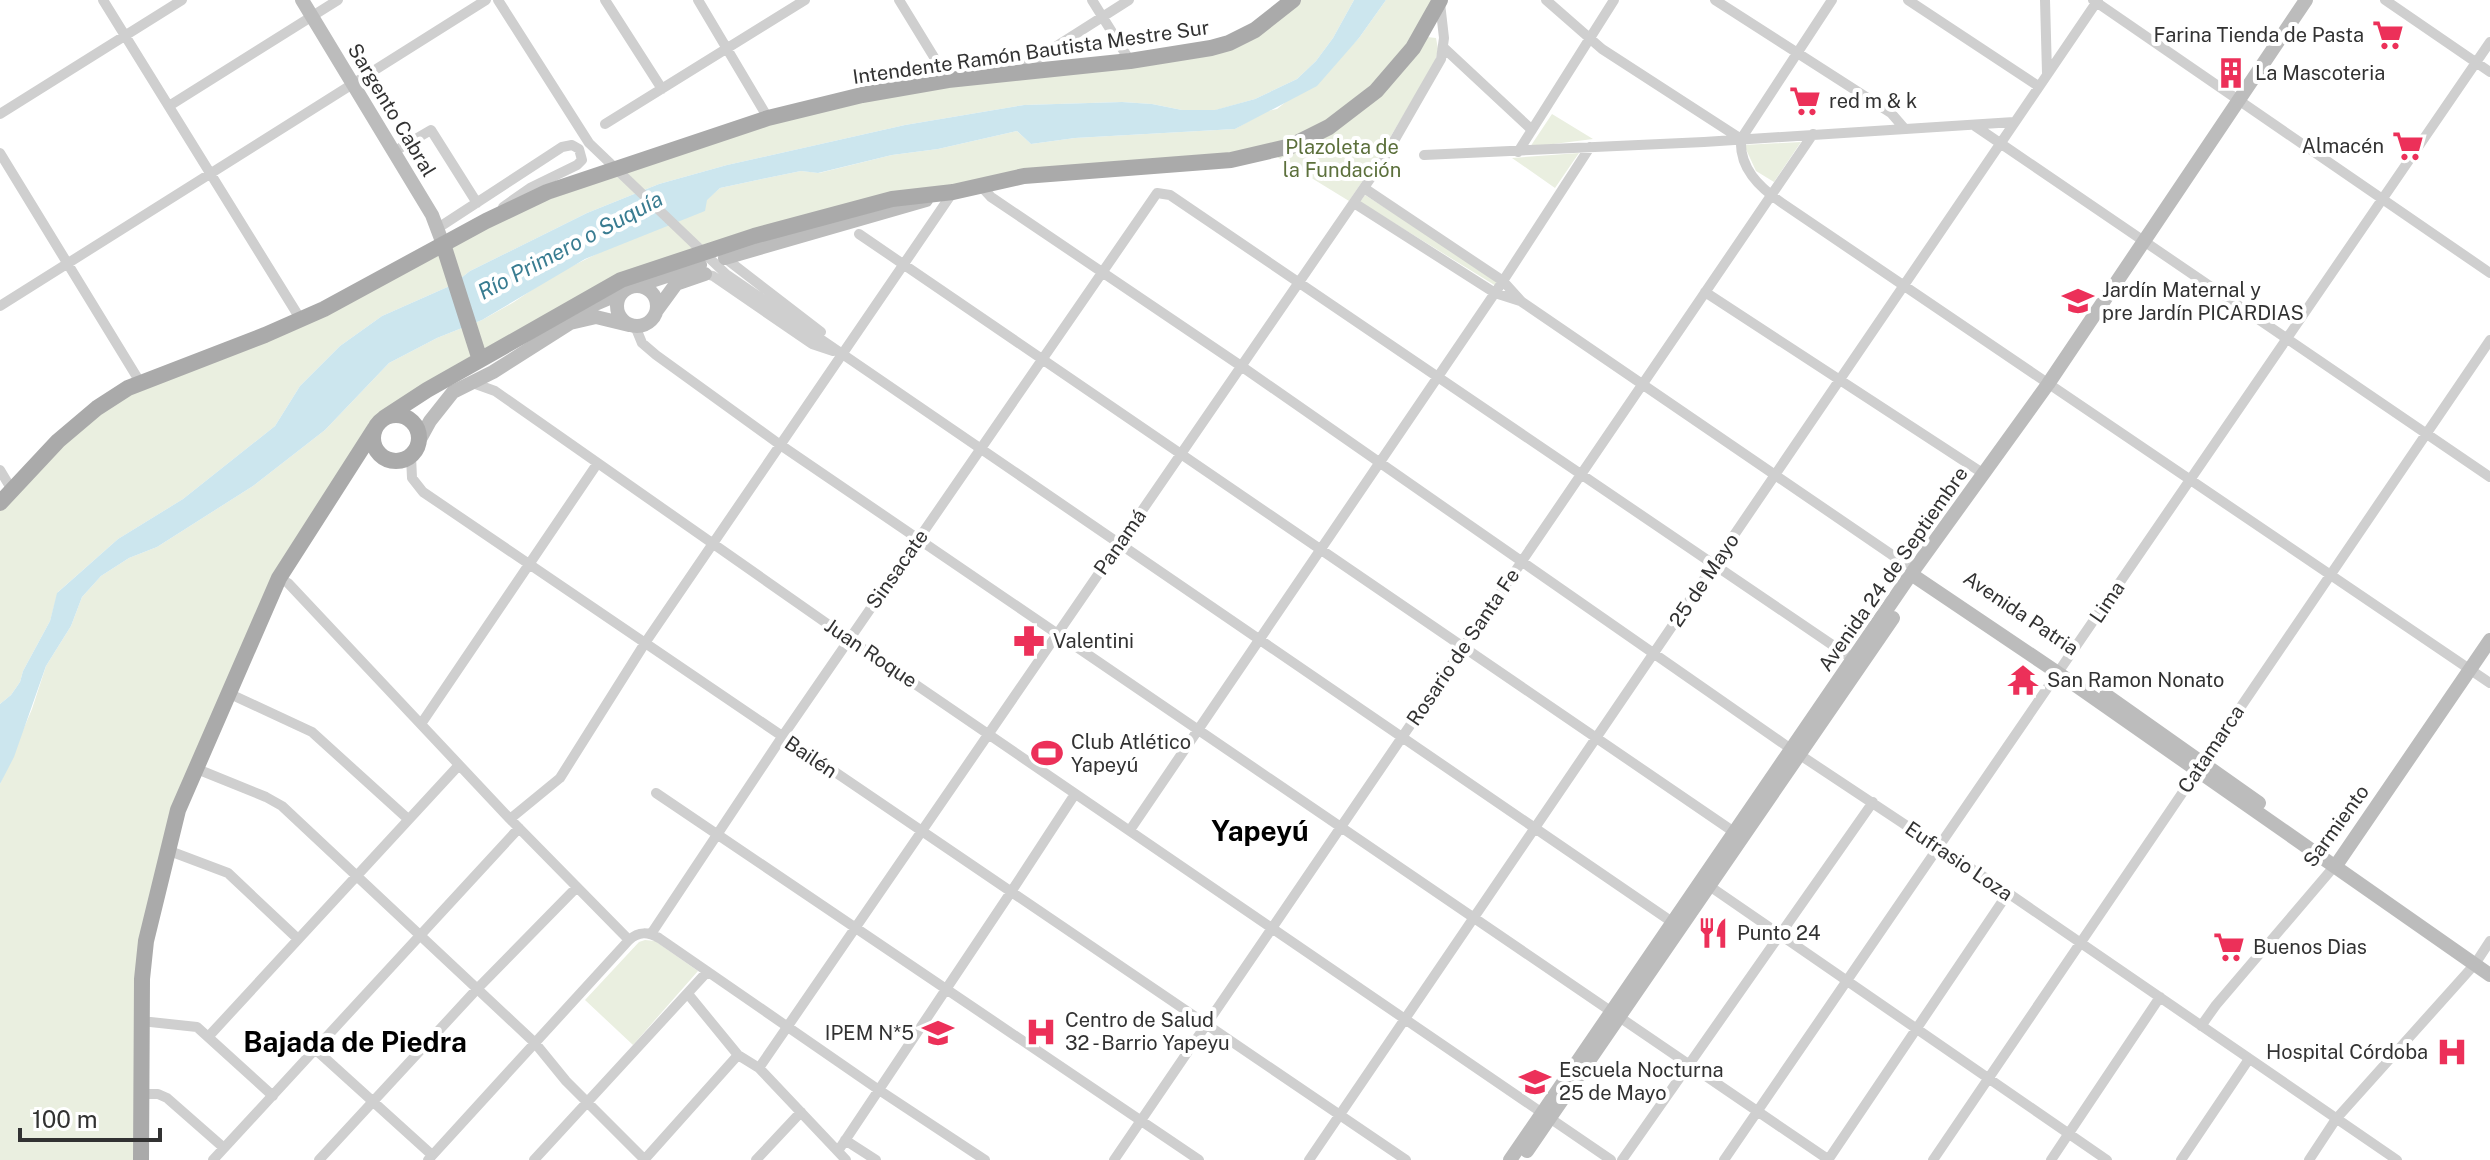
<svg xmlns="http://www.w3.org/2000/svg" width="2490" height="1160" font-family="'Public Sans',sans-serif">
<rect width="100%" height="100%" fill="#fff"/>
<path fill="#eaefe0" d="M1293,0h61l-21,38 -17,23 -19,18 -42,20 -39,11h-34l-30,-6 -30,-2 -98,3 -119,20 -178,40 -68,19 -72,29 -117,58 -18,14 -70,31 -42,30 -40,40 -25,40 -92,73 -65,40 -60,53 -8,29 -27,50 -3,11 -9,13 -11,9v-201l97,-95 168,-73 221,-114 338,-117 387,-56z
M1386,0h54l-44,69 -105,77 -242,26 -428,108 -246,148 -96,150 -82,191 -51,172 -5,219h-141v-376l32,-75 14,-43 25,-40 11,-29 19,-21 28,-18 28,-11 96,-61 72,-56 64,-67 48,-25 45,-18 32,-18 40,-27 152,-75 14,-12 42,-9 39,-8 18,2 73,-18 46,-6 79,-18 14,13 44,-6 160,-9 32,-18 10,-2 62,-50 20,-21z
M1427,37l9,1 2,11 -3,13 -59,99 -27,40 -75,-46 37,-14z
M1552,114l41,25 -63,8z
M1801,142l-27,40 -18,-11 -12,-26z
M1579,153l-24,35 -43,-30z
M1365,195l135,86 -4,5 -136,-84z
M645,940l10,1 43,30 -65,74 -48,-45 54,-58z"/>
<path fill="#cce6ee" d="M1354,0h32l-27,38 -42,48 -82,43 -160,9 -44,6 -14,-13 -79,18 -46,6 -74,18 -17,-2 -39,8 -42,9 -13,12 -2,11 -120,48 -103,61 -45,18 -48,25 -64,67 -72,56 -96,61 -28,11 -28,18 -19,21 -11,29 -25,40 -32,91 -14,27v-80l11,-9 9,-13 3,-11 27,-50 7,-28 61,-54 65,-40 92,-73 25,-40 40,-40 42,-30 70,-31 18,-14 117,-58 72,-29 68,-19 178,-40 119,-20 98,-3 30,2 30,6h33l40,-11 42,-20 19,-18 17,-23z"/>
<g fill="none" stroke-linecap="round" stroke-linejoin="round">
<path stroke="#cfcfcf" stroke-width="10" d="M103,0l198,320
M498,0l91,143 138,132 948,649
M605,0l57,89
M698,0l70,118
M899,0l49,80
M1092,0l38,61
M1546,0l56,49 139,90
M1715,0l176,113 13,15
M1908,0l130,86
M2045,0l2,73
M2093,0l397,273
M2385,0l105,72
M1444,48l88,82
M1019,70l110,-70
M169,106l169,-106
M0,114l182,-114
M605,124l200,-124
M1975,126l515,351
M1741,139c-2,29 18,48 41,64l708,480
M1741,139l91,-139
M395,151l36,-21 46,73
M1518,152l96,-152
M0,153l140,229
M1424,155l280,-13 310,-20
M980,185l11,12 250,169 550,383 217,144 389,267
M1364,188l139,93 19,21 376,257 19,8
M1354,203l141,90 25,8
M438,228l124,-81 10,-2 7,4 3,11 -5,5 -47,23 -27,19
M859,234l875,598
M725,258l96,74
M705,274l8,2 99,68 21,7
M1705,292l279,182
M0,306l486,-306
M635,326l7,17 14,12 123,89 1050,716
M470,382l25,9 354,248 762,521
M411,456l1,22 11,14 983,668
M0,470l12,20
M279,578l9,5 222,236 119,121
M228,693l84,39 96,87
M421,724l176,-260
M197,769l69,28 16,9 253,237 31,38 79,79
M656,793l543,367
M510,819l50,-41 85,-135 308,-451
M1130,830l373,-549 87,-134
M167,850l61,23 70,66
M1705,883l402,277
M651,934l131,-197 375,-544 13,2 683,464
M688,994l50,61 21,13 87,92
M141,1021l56,6 76,69
M2201,1026l15,-21 122,-143
M209,1036l250,-271
M316,1050l116,105
M759,1068l624,-908 58,-101 3,-21 -4,-35
M140,1094h18l9,4 57,50
M845,1140l31,20
M838,1151l173,-259 64,-98
M213,1160l306,-332
M319,1160l158,-171 100,-102
M428,1160l201,-220c10,-9 19,-8 30,-2l220,152 106,70
M534,1160l173,-188
M644,1160l94,-105
M756,1160l45,-48
M1114,1160l699,-1026
M1309,1160l789,-1160
M1622,1160l251,-358
M1724,1160l766,-1118
M1828,1160l180,-267
M1933,1160l557,-820
M2051,1160l109,-163
M2181,1160l68,-101
M2309,1160l27,-41 139,-155 15,-23"/>
<path stroke="#bcbcbc" stroke-width="14" d="M302,0l130,215 11,29
M725,258l201,-58
M639,285l61,-20
M617 306a20 20 0 1 1 40 0a20 20 0 1 1-40 0Z
M581,310l40,-17
M657,310l19,-26 29,-10
M419,441l11,-20 23,-29 40,-20 77,-49 26,-6 33,8
M1911,574l147,99 432,302
M2106,695l153,108
M2339,861l151,-221
M1527,1151l366,-533
M1510,1160l401,-586 137,-190 258,-384"/>
<path stroke="#aaa" stroke-width="16" d="M443,244l37,116
M373 438a23 23 0 1 1 46 0a23 23 0 1 1-46 0Z
M384,418l43,-28 194,-110 133,-44 138,-37 61,-7 71,-16 207,-16 60,-14 38,-19 47,-36 37,-43 27,-48
M0,503l58,-62 39,-33 31,-20 137,-53 59,-26 162,-88 61,-29 221,-74 94,-23 86,-15 182,-19 81,-13 18,-5 26,-13 38,-30
M141,1160l1,-181 4,-38 32,-131 101,-232 96,-150"/>
</g>
<defs>
<symbol id="supermarket-bare" viewBox="-9 -9 18 18"><path d="M-6-5.5h2.5l.6 2H6L4.5 2H-2.5L-4.4-4H-6ZM-1.5 3.2a1.3 1.3 0 1 0 .1 0ZM3 3.2a1.3 1.3 0 1 0 .1 0Z" fill="#ec3059" stroke="#fff" stroke-width="2.5" paint-order="stroke"/></symbol>
<symbol id="building-bare" viewBox="-9 -9 18 18"><path d="M-4-6H4V6H1V3H-1V6H-4ZM-2.5-4.3h1.7v1.8h-1.7ZM.8-4.3h1.7v1.8H.8ZM-2.5-1h1.7V.8h-1.7ZM.8-1h1.7V.8H.8Z" fill="#ec3059" stroke="#fff" stroke-width="2.5" paint-order="stroke"/></symbol>
<symbol id="school-bare" viewBox="-9 -9 18 18"><path d="M0-5L7-2L0 1L-7-2ZM-4 1L0 2.5L4 1V4Q0 6-4 4Z" fill="#ec3059" stroke="#fff" stroke-width="2.5" paint-order="stroke"/></symbol>
<symbol id="pharmacy-bare" viewBox="-9 -9 18 18"><path d="M-2-6h4v4h4v4h-4v4h-4v-4h-4v-4h4Z" fill="#ec3059" stroke="#fff" stroke-width="2.5" paint-order="stroke"/></symbol>
<symbol id="temple-bare" viewBox="-9 -9 18 18"><path d="M0-6L5-2H3V0L6.5 2.5H4V6H1.5V3h-3V6H-4V2.5H-6.5L-3 0V-2H-5Z" fill="#ec3059" stroke="#fff" stroke-width="2.5" paint-order="stroke"/></symbol>
<symbol id="stadium-bare" viewBox="-9 -9 18 18"><path d="M0-5a6.5 5 0 1 0 0 10a6.5 5 0 1 0 0-10ZM-3.5-1.8h7v3.6h-7Z" fill="#ec3059" stroke="#fff" stroke-width="2.5" paint-order="stroke"/></symbol>
<symbol id="restaurant-bare" viewBox="-9 -9 18 18"><path d="M-5-6h1v4h1v-4h1v4h1v-4h1v5L-1.5 .5V6h-2V.5L-5-1ZM5-6V6H3V1.5H1.5Q1.5-4 5-6Z" fill="#ec3059" stroke="#fff" stroke-width="2.5" paint-order="stroke"/></symbol>
<symbol id="hospital-bare" viewBox="-9 -9 18 18"><path d="M-5-5h3v3.5h4V-5h3V5h-3V1.5h-4V5h-3Z" fill="#ec3059" stroke="#fff" stroke-width="2.5" paint-order="stroke"/></symbol>
</defs>
<g fill-rule="evenodd">
<use href="#supermarket-bare" x="2366" y="13" width="44" height="44"/>
<use href="#building-bare" x="2209" y="51" width="44" height="44"/>
<use href="#supermarket-bare" x="1783" y="79" width="44" height="44"/>
<use href="#supermarket-bare" x="2386" y="124" width="44" height="44"/>
<use href="#school-bare" x="2056" y="279" width="44" height="44"/>
<use href="#pharmacy-bare" x="1007" y="619" width="44" height="44"/>
<use href="#temple-bare" x="2001" y="658" width="44" height="44"/>
<use href="#stadium-bare" x="1025" y="731" width="44" height="44"/>
<use href="#restaurant-bare" x="1691" y="911" width="44" height="44"/>
<use href="#supermarket-bare" x="2207" y="925" width="44" height="44"/>
<use href="#hospital-bare" x="1019" y="1010" width="44" height="44"/>
<use href="#school-bare" x="916" y="1011" width="44" height="44"/>
<use href="#hospital-bare" x="2430" y="1030" width="44" height="44"/>
<use href="#school-bare" x="1513" y="1060" width="44" height="44"/>
</g>
<g text-anchor="middle" stroke-width="8" stroke-linejoin="round" paint-order="stroke">
<g font-size="20" fill="#323232" stroke="#fff" text-anchor="start">
<text x="2364" y="42" text-anchor="end">Farina Tienda de Pasta</text>
<text x="2255" y="80">La Mascoteria</text>
<text x="1829" y="108">red m &amp; k</text>
<text x="2384" y="153" text-anchor="end">Almacén</text>
<text x="2102" y="297">Jardín Maternal y<tspan x="2102" dy="23">pre Jardín PICARDIAS</tspan></text>
<text x="1053" y="648">Valentini</text>
<text x="2047" y="687">San Ramon Nonato</text>
<text x="1071" y="749">Club Atlético<tspan x="1071" dy="23">Yapeyú</tspan></text>
<text x="1737" y="940">Punto 24</text>
<text x="2253" y="954">Buenos Dias</text>
<text x="1065" y="1027">Centro de Salud<tspan x="1065" dy="23">32 - Barrio Yapeyu</tspan></text>
<text x="914" y="1040" text-anchor="end">IPEM N*5</text>
<text x="2428" y="1059" text-anchor="end">Hospital Córdoba</text>
<text x="1559" y="1077">Escuela Nocturna<tspan x="1559" dy="23">25 de Mayo</tspan></text>
</g>
<g font-size="20" fill="#323232" stroke="#fff">
<text transform="translate(1031 52) rotate(-8)" y="7">Intendente Ramón Bautista Mestre Sur</text>
<text transform="translate(392 110) rotate(59)" y="7">Sargento Cabral</text>
<text transform="translate(1120 542) rotate(-55)" y="7">Panamá</text>
<text transform="translate(897 569) rotate(-55)" y="7">Sinsacate</text>
<text transform="translate(1893 569) rotate(-55)" y="7">Avenida 24 de Septiembre</text>
<text transform="translate(1704 580) rotate(-56)" y="7">25 de Mayo</text>
<text transform="translate(2107 602) rotate(-56)" y="7">Lima</text>
<text transform="translate(2021 613) rotate(34)" y="7">Avenida Patria</text>
<text transform="translate(1463 647) rotate(-56)" y="7">Rosario de Santa Fe</text>
<text transform="translate(871 653) rotate(34)" y="7">Juan Roque</text>
<text transform="translate(2211 749) rotate(-56)" y="7">Catamarca</text>
<text transform="translate(811 757) rotate(34)" y="7">Bailén</text>
<text transform="translate(2336 826) rotate(-54)" y="7">Sarmiento</text>
<text transform="translate(1959 861) rotate(34)" y="7">Eufrasio Loza</text>
</g>
<g font-size="20" fill="#5c703c" stroke="#fff">
<text x="1342" y="154">Plazoleta de<tspan x="1342" dy="23">la Fundación</tspan></text>
</g>
<g font-size="22" font-style="italic" fill="#397c91" stroke="#fff">
<text transform="translate(570 245) rotate(-28)" y="8">Río Primero o Suquía</text>
</g>
<g font-size="28" font-weight="bold" fill="#000" stroke="#fff">
<text x="1260" y="841">Yapeyú</text>
<text x="355" y="1052">Bajada de Piedra</text>
</g>
</g>
<path d="M20 1128v12h140v-12" fill="none" stroke="#323232" stroke-width="4"/>
<text x="32" y="1128" font-size="24" fill="#323232" stroke="#ffffff" stroke-width="6" paint-order="stroke">100 m</text>
</svg>
